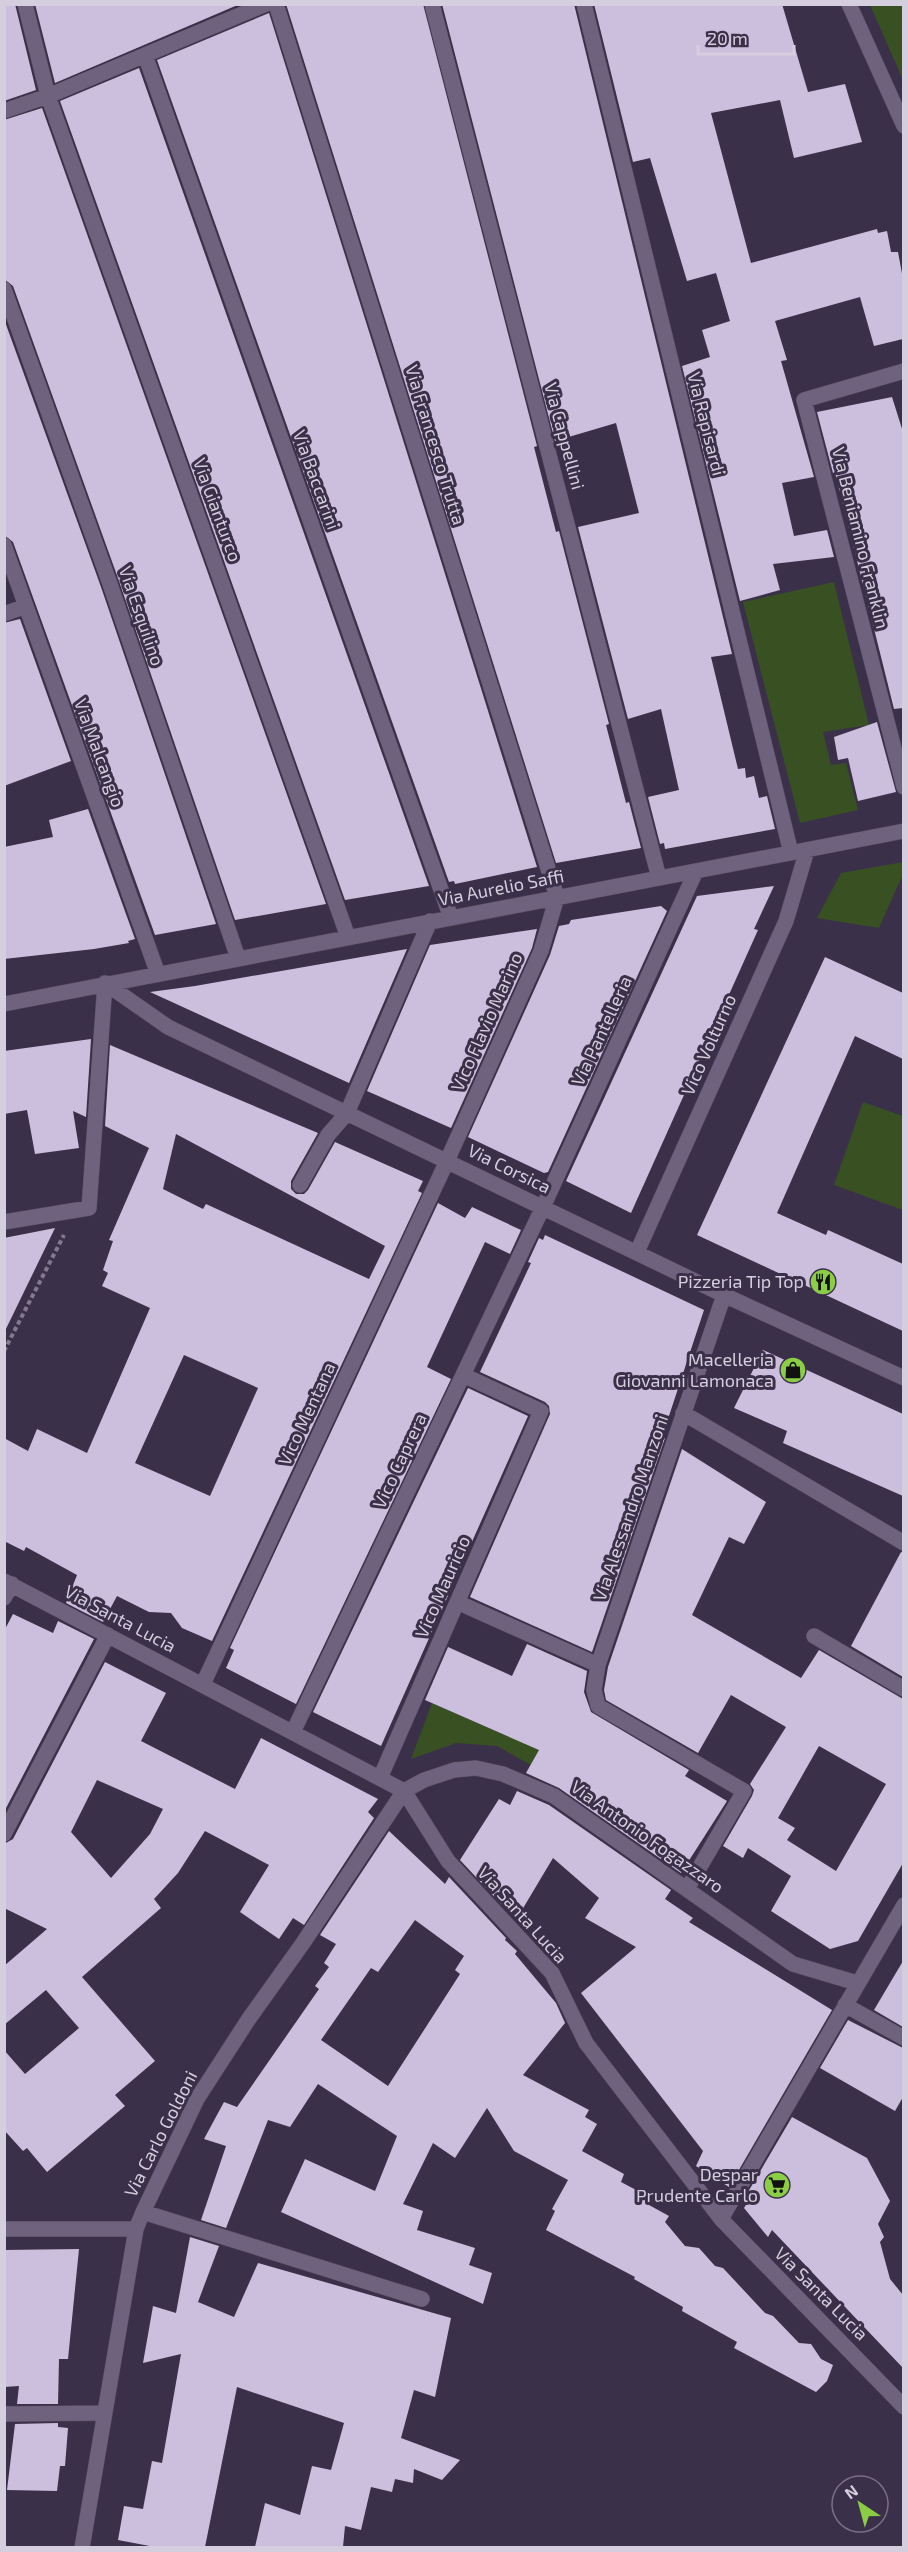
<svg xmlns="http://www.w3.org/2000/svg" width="908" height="2552" font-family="'Exo 2',sans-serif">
<rect width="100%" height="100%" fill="#3b3049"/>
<path fill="#395023" d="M870,5h33v75z
M834,582l35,143 -46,7 8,33 15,-2 12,47 -58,13 -57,-221z
M903,862v12l-24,54 -62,-10 24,-45z
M863,1102l40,14v94l-69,-25z
M432,1703l68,30 47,2 -16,30 -34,-19 -41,-3 -45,16z"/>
<path fill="#ccbfde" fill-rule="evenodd" d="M4,4h11l21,86 -32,11z
M35,4h205l-185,79z
M286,4h137l114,442 -3,1 22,85 3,-1 50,193 -3,1 20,78 3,-1 12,46 -85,15z
M442,4h132l158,650 -21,3 27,112 7,-1 1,10 8,-2 5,22 8,-2 8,33 -110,20 -1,-6 -4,1 -12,-47 31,-7 -18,-81 -33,10 -50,-192 61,-14 -23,-90 -61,18z
M594,4h188l26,88 37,-8 17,58 -68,16 -14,-58 -69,13 40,150 126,-34 1,4 9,-2 4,21h7l5,27v60l-29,7 -14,-49 -85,24 12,39 -6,1 33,116 -32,6 12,53 33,-6 7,27 -61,7 7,26 -40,11 -58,-235 28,-9 -8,-27 28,-9 -14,-48 -29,8 -37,-123 -17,4z
M269,13l268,854 -82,17 -1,-3 -5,1 -292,-822z
M139,68l290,818 -84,14 -285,-799z
M42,108l284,796 -91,16 -116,-339 -106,-295 -9,-7v-159z
M4,319l97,268 115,337 -61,11 -142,-393 -9,-7z
M892,397l11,35v276l-9,1 -59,-237 -2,1 -16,-61z
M20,619l51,142 -67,25v-163z
M877,722l19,70 -38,9 -10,-43 -10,2 -4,-23z
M88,809l47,130 -7,2 1,2 -35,6 -90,10v-112l49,-10 -4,-17z
M774,886l-20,43 4,1 -127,283 -65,-32 131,-285z
M661,906l6,5 -119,261 -4,1 -76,-36 82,-182 9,-29 10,-2 2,-4z
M537,929l-5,19 -81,180 -84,-37 63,-146z
M407,949l-58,134 -199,-91 45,-6z
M825,957l78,36v66l-48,-23 -78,177 49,22 2,-5 75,34v67l-206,-96z
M91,1039l-5,78 -13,-6 6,37 -44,6 -8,-44 -23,4v-63z
M110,1045l208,88 -27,48v8l5,5h8l4,-4 27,-48 88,39 -5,10 4,2 -210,448 -30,-13 -11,-15 -22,-1 -32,-16 -14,26 -37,-19 11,-28 -51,-28 -2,4 -20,-10v-103l24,13 9,-22 50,24 63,-145 -48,-22 6,-13 -5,-3 10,-29 -4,-1 40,-92 -44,-22zM176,1134l209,112 -16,33 -163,-75 -3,5 -40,-20zM184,1355l74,33 -48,108 -75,-33z
M438,1203l27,15 7,-11 49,23 -11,24 -25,-12 -58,125 24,12 -155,325 -70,-36 8,-18 -4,-2z
M55,1228l-51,105v-95z
M545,1235l159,75 -42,127 3,1 -73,214 -122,-55 80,-183 -1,-8 -4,-4 -65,-30 51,-109 -3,-1 11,-24 4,2z
M763,1350l140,64v82l-120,-53 4,-12 -53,-23z
M468,1388l60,28 -147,330 -68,-34z
M682,1449l84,53 -22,42 -15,-7 -37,78 109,63 18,-28 84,49v164l-45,78 -28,8 -59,-38 20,-35 -43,-28 -5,10 -20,-12 29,-50 2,-6 -4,-6 36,-57 -55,-32 -33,58 -92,-53 -2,-10 4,-23zM819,1746l67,38 -50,87 -49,-31 8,-12 -17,-10z
M901,1552l2,1v124l-52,-31z
M13,1614l40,19 5,-12 36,18 -90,173v-181z
M527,1644l60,27 -3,21 7,20 98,58 -4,6 42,25 -46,72 -122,-85 -33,-15 13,-23 -114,-50 23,-53 64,29z
M105,1662l61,31 -25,48 94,48 26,-51 117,61 -10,13 6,6 -70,107 -11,-7 -14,21 -39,-27 29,-47 -64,-34 -27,42 -24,26 7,9 -79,69 73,84 -40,34 10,11 -78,66 -20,-24 -4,3 -19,-21v-80l21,24 54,-46 -33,-38 -42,35v-59l43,-37 -43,-21v-64l9,-5zM97,1780l66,29 -13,25 -39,44 -40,-46z
M517,1791l32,14 122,85 -6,9 28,19 -4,4 143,88 -103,177 -33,-21 7,-15 -122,-158 55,-46 -51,-29 14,-20 -46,-40 -37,62 -56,-60 39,-61 11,6z
M389,1831l56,53 4,-7 57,61 -1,2 12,11 -2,3 41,49 9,20 -42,52 66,35 -4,7 12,7 -15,27 42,23 -3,8 32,17 -4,6 20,11 -4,6 20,24 14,2 16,18 8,2 42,45 8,3 26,27 12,1 10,15 12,6 -6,16 -11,11 -82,-44 3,-6 -55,-31 1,-4 -49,-28 1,-2 -89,-47 9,-19 -3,-2 16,-29 -54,-29 -27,-43 -32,50 -22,-15 -30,61 20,7 -6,19 58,18 -6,17 23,8 -9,31 -202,-92 24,-53 70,32 22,-55 -79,-52 -28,43 -22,-7 -42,108 -25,-8 25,-74 -22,-7 20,-37 13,5 82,-118 -4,-3 14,-19 -5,-4 12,-19 -16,-9zM415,1920l49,36 -9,14 5,4 -72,112 -67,-46 50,-72 7,4z
M903,1961v66l-29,-17z
M848,2020l55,28v49l-8,14 -75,-43z
M792,2117l75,41 23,43 -12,23 6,13 -4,5 10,37 13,16v73l-131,-138 -4,7 -24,-29 5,-8 -4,-3z
M190,2237l29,9 -21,56 36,15 24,-54 193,55 -16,79 -21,-7 -13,48 59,22 -18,20 -28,-11 -1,14 -18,-4 -3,13 -21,-5 -10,43 -16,-4 -2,21h-88l10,-44 35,12 12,-49 19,4 13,-47 -107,-36 -32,160h-50l-37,-7 6,-34 19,3 9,-48 10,2 19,-109 -38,9 10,-57 23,7z
M79,2249l-11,110h-9l-1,45h-41l2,-18 -15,1v-137z
M58,2423v4l10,1 -3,38h-5l-3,25 -50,-1 8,-66z"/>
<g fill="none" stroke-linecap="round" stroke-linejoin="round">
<defs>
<path id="minor" d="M25,4l23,92 300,841
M432,4l227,874
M584,4l207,849
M849,4l55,122
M145,55l306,863
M4,111l44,-15 218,-92
M4,289l106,295 128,374
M904,371l-100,29 100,387
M4,545l154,429
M4,614l22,-8
M105,983l63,44 556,268 180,83
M4,1004l900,-173
M300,1185l28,-50 19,-22 83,-192
M4,1222l85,-14 16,-225
M637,1252l149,-331 21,-71
M683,1413l221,130
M4,1581l400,210 44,70 104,112 34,70 135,176 183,188
M4,1598l8,-14
M457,1602l141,63
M814,1636l90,53
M203,1684l244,-523 94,-210 16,-54 -281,-893
M293,1732l250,-525 153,-336
M380,1778l161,-367 -78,-36
M4,1834l104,-199
M687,1889l57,-98 -146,-85 -4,-16 4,-25 126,-370
M845,2005l59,33
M143,2212l279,87
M721,2219l183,-314
M4,2229h132
M4,2414l101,-1
M82,2548l54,-319 7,-17 54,-113 51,-79 55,-77 101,-152 20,-11 30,-10 22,-2 27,6 51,22 239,168 64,19"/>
</defs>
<use href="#minor" stroke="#544b60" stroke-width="16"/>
<path stroke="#82798e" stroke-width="4" stroke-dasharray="4.5 3" stroke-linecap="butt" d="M4,1351l60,-116"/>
<use href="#minor" stroke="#6e627e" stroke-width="15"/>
</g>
<defs>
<symbol id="restaurant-disc" viewBox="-11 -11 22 22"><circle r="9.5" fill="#8bce46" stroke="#3b3049"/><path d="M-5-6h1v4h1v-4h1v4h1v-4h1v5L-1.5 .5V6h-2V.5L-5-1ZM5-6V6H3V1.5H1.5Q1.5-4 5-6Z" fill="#111"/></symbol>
<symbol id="shop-disc" viewBox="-11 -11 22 22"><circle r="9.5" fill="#8bce46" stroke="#3b3049"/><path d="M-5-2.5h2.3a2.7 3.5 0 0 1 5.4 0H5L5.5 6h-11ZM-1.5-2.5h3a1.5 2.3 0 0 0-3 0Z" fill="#111"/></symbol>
<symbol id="supermarket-disc" viewBox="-11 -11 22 22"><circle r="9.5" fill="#8bce46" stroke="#3b3049"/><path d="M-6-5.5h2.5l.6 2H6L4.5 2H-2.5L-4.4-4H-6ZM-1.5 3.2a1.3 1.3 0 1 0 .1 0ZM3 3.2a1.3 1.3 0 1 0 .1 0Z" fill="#111"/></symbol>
</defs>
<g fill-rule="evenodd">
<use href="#restaurant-disc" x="808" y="1267" width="30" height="30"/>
<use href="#shop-disc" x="778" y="1355" width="30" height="30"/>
<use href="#supermarket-disc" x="762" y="2170" width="30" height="30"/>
</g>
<g text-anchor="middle" stroke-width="6" stroke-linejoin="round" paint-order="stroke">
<g font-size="18" fill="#d5cede" stroke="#3b3049">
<text transform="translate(706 424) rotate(76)" y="6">Via Rapisardi</text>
<text transform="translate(564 436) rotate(75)" y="6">Via Cappellini</text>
<text transform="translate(435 445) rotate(73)" y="6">Via Francesco Trutta</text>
<text transform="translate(316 480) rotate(70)" y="6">Via Baccarini</text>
<text transform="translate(217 510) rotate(70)" y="6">Via Gianturco</text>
<text transform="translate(860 538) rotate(76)" y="6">Via Beniamino Franklin</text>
<text transform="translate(141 616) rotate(71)" y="6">Via Esquilino</text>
<text transform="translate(99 753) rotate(70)" y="6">Via Malcangio</text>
<text transform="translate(501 888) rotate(-11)" y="6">Via Aurelio Saffi</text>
<text transform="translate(487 1022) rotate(-66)" y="6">Vico Flavio Marino</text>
<text transform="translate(602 1031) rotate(-65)" y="6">Via Pantelleria</text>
<text transform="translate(709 1045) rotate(-66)" y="6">Vico Volturno</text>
<text transform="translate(509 1169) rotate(26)" y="6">Via Corsica</text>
<text transform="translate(307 1414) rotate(-65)" y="6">Vico Mentana</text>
<text transform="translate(400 1461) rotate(-65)" y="6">Vico Caprera</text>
<text transform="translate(631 1508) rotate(-71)" y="6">Via Alessandro Manzoni</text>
<text transform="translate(443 1587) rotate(-66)" y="6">Vico Mauricio</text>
<text transform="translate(120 1619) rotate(28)" y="6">Via Santa Lucia</text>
<text transform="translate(647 1837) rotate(35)" y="6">Via Antonio Fogazzaro</text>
<text transform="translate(522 1915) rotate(48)" y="6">Via Santa Lucia</text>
<text transform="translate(161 2134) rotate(-63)" y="6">Via Carlo Goldoni</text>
<text transform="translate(821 2294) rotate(45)" y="6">Via Santa Lucia</text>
</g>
<g font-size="18" fill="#d5cede" stroke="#3b3049" text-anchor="end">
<text x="804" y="1288">Pizzeria Tip Top</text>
<text x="774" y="1366">Macelleria<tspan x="774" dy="21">Giovanni Lamonaca</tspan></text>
<text x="758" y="2181">Despar<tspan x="758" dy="21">Prudente Carlo</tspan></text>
</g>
</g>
<rect width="908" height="2552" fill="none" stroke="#d5cede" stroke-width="12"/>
<g transform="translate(860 2504) rotate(324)"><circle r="28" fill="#3b3049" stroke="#796f85" stroke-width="1.5"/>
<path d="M0-4.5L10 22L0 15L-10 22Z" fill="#8bce46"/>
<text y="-9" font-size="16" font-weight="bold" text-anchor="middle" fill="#d5cede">N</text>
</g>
<path d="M698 45v9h96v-9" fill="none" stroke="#d5cede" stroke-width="3"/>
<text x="707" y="45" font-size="18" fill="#d5cede" stroke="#3b3049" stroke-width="4.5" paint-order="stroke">20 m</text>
</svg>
